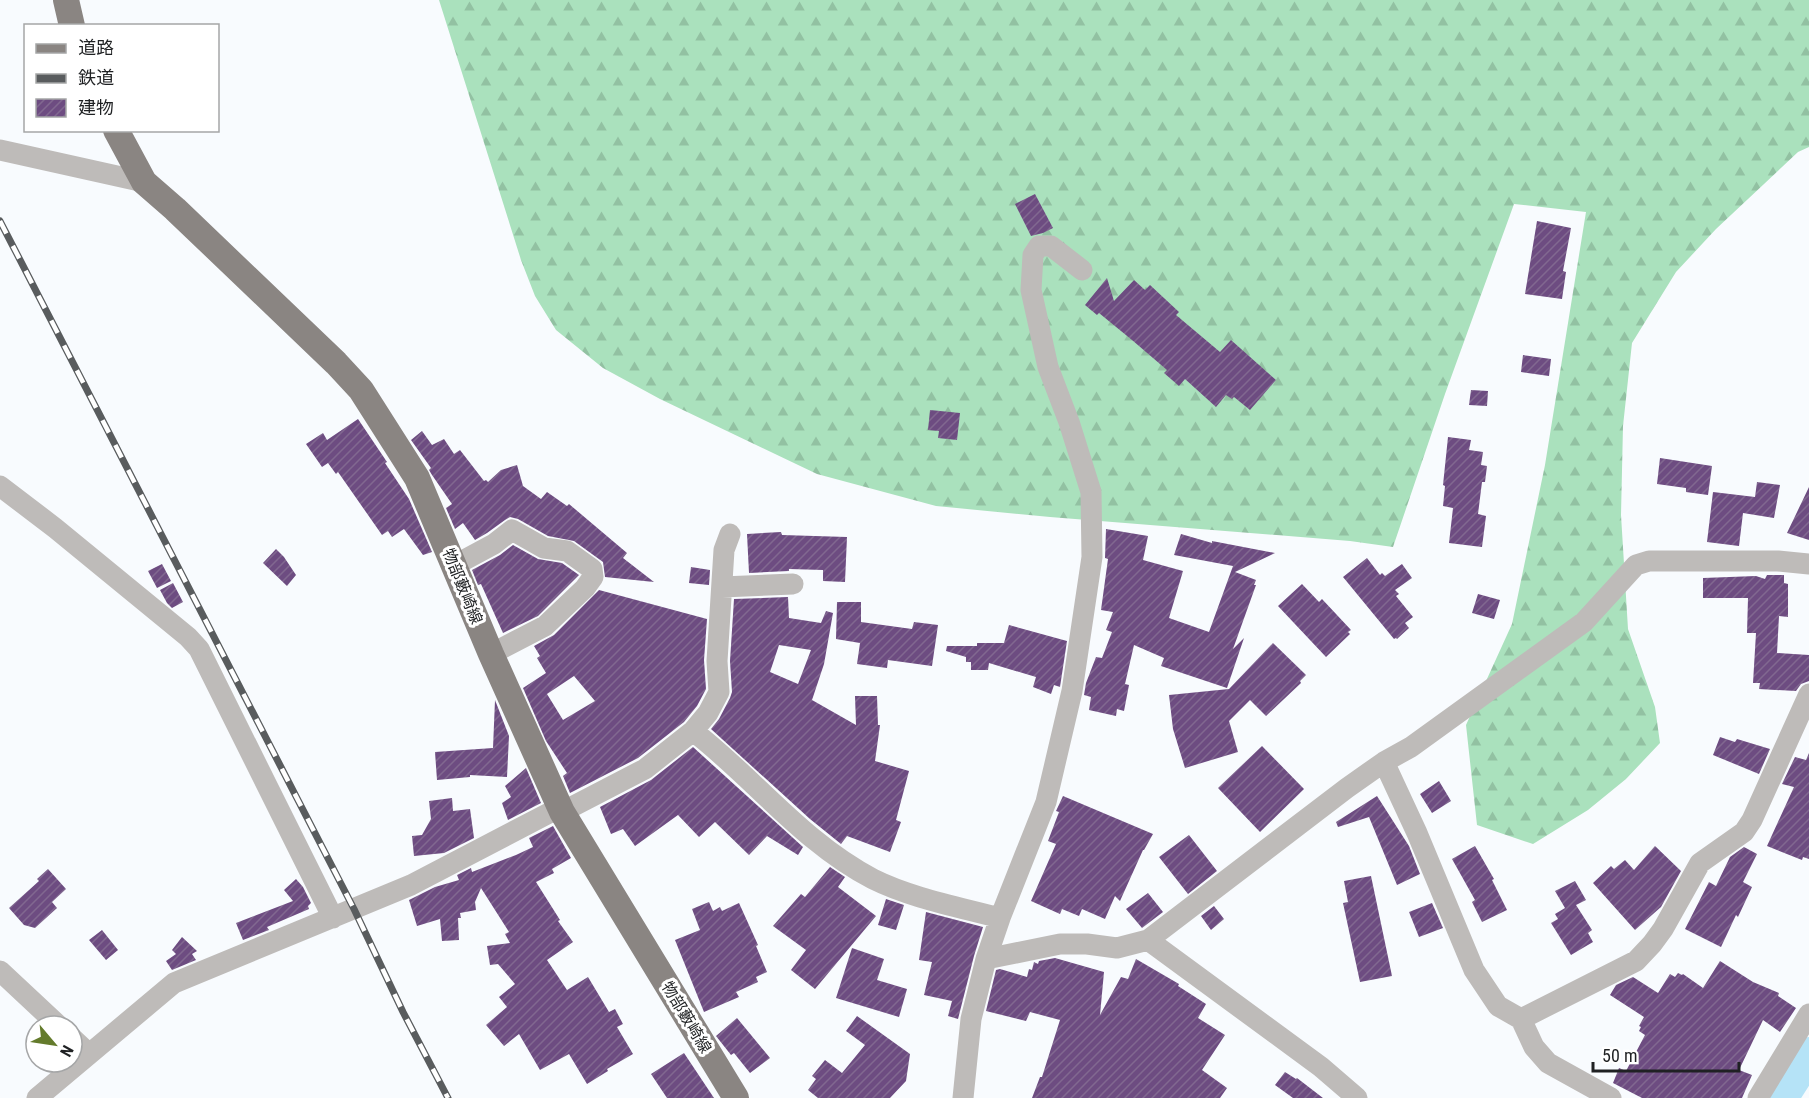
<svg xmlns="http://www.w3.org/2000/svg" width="1809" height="1098" font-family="'Roboto Condensed','Noto Sans JP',sans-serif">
<defs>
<pattern id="forest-firs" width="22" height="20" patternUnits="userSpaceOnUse" patternTransform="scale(1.5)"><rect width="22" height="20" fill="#aae1bd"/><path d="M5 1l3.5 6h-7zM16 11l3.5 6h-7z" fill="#92c1a2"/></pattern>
<pattern id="building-hatch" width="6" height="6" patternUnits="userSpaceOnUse" patternTransform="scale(1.5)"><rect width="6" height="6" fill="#6d4c81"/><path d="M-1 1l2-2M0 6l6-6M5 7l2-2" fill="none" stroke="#816890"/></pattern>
</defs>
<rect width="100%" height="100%" fill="#f8fbfe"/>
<path fill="url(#forest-firs)" d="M439,0h1370v147l-11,5 -82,77 -40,43 -44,71 -9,83 -2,89 7,114 27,78 5,36 -34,36 -38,31 -55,34 -56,-19 -11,-100 46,-101 33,-159 41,-253 -72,-8 -69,190 -52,153 -43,-6 -300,-24 -114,-11 -119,-32 -157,-75 -57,-31 -47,-38 -21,-34 -14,-36z"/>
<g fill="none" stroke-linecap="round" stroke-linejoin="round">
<path stroke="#b5e3f7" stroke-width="34" d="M1781,1098l28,-44"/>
</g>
<path fill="url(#building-hatch)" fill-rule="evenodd" d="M1035,194l18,34 -10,5 -12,3 -16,-32z
M1537,221l34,7 -8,43 3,1 -4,27 -37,-5z
M1107,278l7,23 20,-21 11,10 5,-5 29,27 -3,3 44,37 11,-12 45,40 -26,30 -16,-13 -2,2 -6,-4 -10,12 -31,-28 -6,7 -15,-13 3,-3 -35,-30 -33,-27 -2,2 -12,-10z
M1523,355l28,4 -2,17 -28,-4z
M1471,390l17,1 -1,15 -18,-1z
M930,410l30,3 -3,27 -19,-2 1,-7 -11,-1z
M358,419l29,43 -2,1 24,36 23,53 -9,3 -19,-26 -12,8 -4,-6 -6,4 -44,-63 -2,2 -8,-11 -6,4 -16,-23 17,-11 4,7z
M422,431l10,14 12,-6 10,15 6,-4 24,31 2,-1 2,2 13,-12 16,-5 6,21 18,13 6,-7 20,14 2,-2 58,49 -4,5 31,24 -49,-5 -2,-15 -29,-21 -26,-5 -30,-17 -8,-2 -5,3 -18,13 -12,7 -12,-17 -8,6 -9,-21 6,-4 -20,-29 -3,-5 2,-2 -20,-28z
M1448,437l23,3 -2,10 14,2 -2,13 6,1 -2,16h-3l-4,32 8,2 -4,31 -33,-4 4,-35 -10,-2 2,-20 -2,-1z
M1660,458l52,8 -4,29 -22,-3v-4l-29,-4z
M1757,482l23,3 -6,33 -31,-5 -4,33 -32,-4 6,-50 42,5z
M1809,487v53l-22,-7z
M1106,529l42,7 -5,24 40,11 -14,47 40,14 24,-66 -59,-11 7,-21 31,9v-2l63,12 -40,19 21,8 -2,5h2l-23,64 11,-11 -17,50 -66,-22 3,-8 -30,-13 -9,39 4,1 -5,26 -7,-2 -1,7 -27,-6 2,-13 -7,-2 2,-12 10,-26 6,1 10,-26 -6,-2 7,-18 -12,-2 7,-51 -3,-1z
M781,532l1,3 65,2 -2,45 -22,-1v-11l-34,-1v2l-40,2 -2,-39z
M513,545l25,14 24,4 17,12 -41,41 -35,17 -22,-49 -3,1 -6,-15 28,-15z
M276,549l8,8 12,18 -9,11 -24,-23z
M1367,558l13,17 2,-2 3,3 17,-12 10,14 -17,12 4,4 -3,2 17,21 -8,6 4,5 -12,11 -1,-1 -2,1 -51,-62z
M162,564l9,17 -14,7 -9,-17z
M691,567l19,3 -1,15 -20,-2z
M1767,575h17v8l4,1v33l-9,-1 -2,37 32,2v26l-8,3 -5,7 -37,-2 1,-6h-7l3,-50h-9l1,-35h-45v-20l53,-2 9,3z
M173,583l10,19 -11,6 -5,-5 -7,-13z
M1302,584l17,18 3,-3 29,31 -3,2 2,2 -24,23 -48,-51z
M599,590l108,29 -3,41 2,29 -9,17 -13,16 -46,36 -68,35 -7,-17 4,-3 -21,-32 -23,-53 23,-15 -9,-15 3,-2 -6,-10 20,-11zM574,676l21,25 -32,19 -16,-26z
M1478,594l22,6 -6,19 -22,-6z
M788,597l1,21 32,5 5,-12 7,2 -9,51 -12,36 44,25 -1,-29h22l1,29h2l-5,36 34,10 -13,49 5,2 -11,30 -43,-16 -6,8 -31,-25 -99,-90 8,-10 11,-21 2,-6 -2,-31 4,-62zM779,645l32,5 -13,34 -28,-12z
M837,602h24v20l51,7 2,-7 24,3 -6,41 -44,-6 -1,8 -30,-4 3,-21 -24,-4z
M1009,625l58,16 -7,46 -6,-2 -3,9 -18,-7 3,-10 -47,-14 -1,7h-17v-8h-5v-5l-20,-6 1,-5h30v-3h27z
M1273,643l33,32 -6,6 1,2 -35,33 -16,-16 -21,21 9,31 -53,16 -12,-39 -4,-34 60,-6z
M495,700l14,36 -2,41 -37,-2v2l-33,3 -2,-28 58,-4z
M1720,737l15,5 2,-3 33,10 -11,25 -46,-19z
M1262,746l42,43 -44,43 -42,-44z
M693,747l110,100 -5,8 -31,-19 -18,19 -34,-33 -16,15 -21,-22 -43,31 -12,-17 -12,5 -11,-27 51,-27z
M1809,753v106l-6,-2 -1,3 -35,-14 27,-59 -12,-3 13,-27 11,3z
M526,768l15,35 -33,17 -6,-17 9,-6 -6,-11z
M1439,781l12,20 -19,12 -12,-19z
M1063,796l90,38 -9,16h-1l-23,51 -5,-5 -10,23 -23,-10 -3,7 -17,-7 -2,5 -29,-13 25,-57 -8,-3 11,-29 -3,-1z
M1377,796l32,50 11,28 -23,11 -28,-68 -31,10 -2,-5z
M452,798l1,13 17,-2 4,29 -30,15 -30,3 -2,-20 10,-1 9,-16 -2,-18z
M553,826l18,32 -19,11 2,4 -18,9 24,38 -2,1 15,21 -26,18 20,30 21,-13 21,35 6,-3 8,15 -6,3 16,27 -26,15 1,2 -21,13 -18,-30 -29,16 -21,-36 -15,12 -18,-21 21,-18 -8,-10 16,-13 -17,-20 -8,1 -3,-19 23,-3 -5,-9 4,-2 -28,-44 -6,14 1,8 -16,3 1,5h-3l1,22 -17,1 -2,-22 -23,7 -8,-26 26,-13 24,-7 -2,-5 14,-7 1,4 44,-17 17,-8 -4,-9z
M1189,835l28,36 -29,23 -29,-37z
M1475,846l19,33 -2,1 15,30 -25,12 -10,-20 3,-2 -23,-41z
M1655,846l26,25 -20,36 -26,23 -42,-47 18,-17 3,3 11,-9 9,10z
M1744,847l13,7 -14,28 9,5 -14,30 -2,-2 -15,32 -36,-18 24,-47 7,4 14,-29z
M830,867l15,10 -7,10 38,29 -61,73 -24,-19 15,-20 -33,-24 28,-32 4,3z
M48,869l18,20 -14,13 5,6 -22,20 -11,-3 -15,-17 30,-27 -2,-2z
M1371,876l21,100 -32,6 -17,-79 5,-1 -4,-21z
M296,879l7,8 8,16 -3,3 1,3 -42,18 2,3 -26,10 -7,-17 57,-22 -9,-11z
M1575,881l11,19 -10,5 16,25 -4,3 5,9 -22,13 -20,-32 7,-4 -3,-5 10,-6 -10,-17z
M1148,893l15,19 -21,16 -16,-19z
M886,899l18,6 -8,25 -18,-5z
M709,902l4,9 7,-4 2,4 17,-8 19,42 -2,1 11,26 -11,5 2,5 -22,10 3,5 -35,15 -29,-72 25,-10 -8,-21z
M1432,903l11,25 -24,9 -10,-25z
M1214,906l10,13 -13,11 -10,-14z
M926,912l57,15 -9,29 -16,63 -10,-3 4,-15 -28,-6 8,-33 -13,-2z
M102,930l16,20 -12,10 -17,-20z
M182,937l15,14 -5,3 4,6 -24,10 -6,-9 10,-7 -4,-4z
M852,948l32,11 -7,21 30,9 -8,28 -63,-19z
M1055,958l49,14 -4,43 21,-38 7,2 8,-20 43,25 -1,2 28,18 -8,14 27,17 -23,35 25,18 -7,10h-188l8,-21h2l18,-57 -30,-8 -4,9 -40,-10 10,-41 4,-1 27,8 2,-8 3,1 2,-8 4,2 1,-3z
M1720,961l33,21 26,11 -1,3 18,12 -16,24 -17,-12 -24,50 13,5 -10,23h-100l-29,-15 6,-15 7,3 19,-36 -6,-4 2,-4 -2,-1 5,-9 -34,-22 6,-10 17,-8 25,16 12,-19 5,3 3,-4 4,2 1,-1 20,14z
M857,1016l53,38 -4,27 -16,17h-72l-10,-8 8,-11 -4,-3 13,-16 17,13 23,-28 -19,-14z
M737,1018l33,40 -20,15 -16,-20 -3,2 -15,-19z
M684,1053l30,45h-47l-16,-24z
M1285,1072l11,7 1,-1 26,20h-30l-18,-13z"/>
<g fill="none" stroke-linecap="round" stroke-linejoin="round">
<path stroke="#bebbb9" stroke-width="21" d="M0,150l144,32
M0,486l55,42 133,109 11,12 134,269
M455,565l39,-21 18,-14 32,18 23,3 25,18 1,8 -8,11 -40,38 -54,28
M722,587l71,-3
M693,731c62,48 109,111 180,148 38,19 86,28 127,39
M1384,762l33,71 57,137 24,36 23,13 13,28 14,16 63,35
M1148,940l173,127 36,31
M986,959l74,-15h27l30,4 31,-8 199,-152 37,-26 27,-15 173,-125 52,-57 13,-4h129l31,3
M0,971l59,55
M1521,1019l115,-58 16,-17 11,-15 37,-66 44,-31 8,-12 57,-126
M72,1038l16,15
M37,1098l137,-115 237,-98 140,-73h11l83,-43 48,-38 15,-18 11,-21 -2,-31 7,-111 6,-16
M963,1098l8,-79 15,-60 14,-41 46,-116 26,-111 20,-134 -1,-65 -22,-70 -21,-55 -17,-77 2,-35 6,-9h12l31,24
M1758,1098l51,-84"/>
<path stroke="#8a8582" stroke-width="26" d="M66,0l6,26
M116,130l28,52 31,27 161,154 25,27 56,88 74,176 71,158 174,286"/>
<defs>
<path id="rail" d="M0,221l354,688 49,103 45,86"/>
</defs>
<use href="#rail" stroke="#595c5e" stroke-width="7"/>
<use href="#rail" stroke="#fff" stroke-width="4.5" stroke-dasharray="14" stroke-linecap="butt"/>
</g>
<g text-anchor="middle" stroke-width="6" stroke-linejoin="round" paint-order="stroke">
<g font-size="16" fill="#1f2123" stroke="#fff">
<text transform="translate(463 586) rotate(68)" y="6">物部藪崎線</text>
<text transform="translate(687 1017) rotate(59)" y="6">物部藪崎線</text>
</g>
</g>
<rect x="24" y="24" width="195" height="108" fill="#ffffff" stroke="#a5a6a7" stroke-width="1.5"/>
<rect x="36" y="44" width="30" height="9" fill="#8a8582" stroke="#a5a6a7" stroke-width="1.5"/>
<text x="78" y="54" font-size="18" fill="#1f2123">道路</text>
<rect x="36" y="74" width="30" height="9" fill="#595c5e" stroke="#a5a6a7" stroke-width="1.5"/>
<text x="78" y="84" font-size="18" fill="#1f2123">鉄道</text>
<rect x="36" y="99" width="30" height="18" fill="url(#building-hatch)" stroke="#a5a6a7" stroke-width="1.5"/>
<text x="78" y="114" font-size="18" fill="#1f2123">建物</text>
<g transform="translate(54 1044) rotate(119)"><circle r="28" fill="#ffffff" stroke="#a5a6a7" stroke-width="1.5"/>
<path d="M0-4.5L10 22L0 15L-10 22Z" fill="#647b2c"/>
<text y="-9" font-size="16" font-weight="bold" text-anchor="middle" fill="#1f2123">N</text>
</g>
<path d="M1593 1062v9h146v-9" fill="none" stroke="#1f2123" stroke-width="3"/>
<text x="1602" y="1062" font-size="18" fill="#1f2123" stroke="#ffffff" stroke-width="4.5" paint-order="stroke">50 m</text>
</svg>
